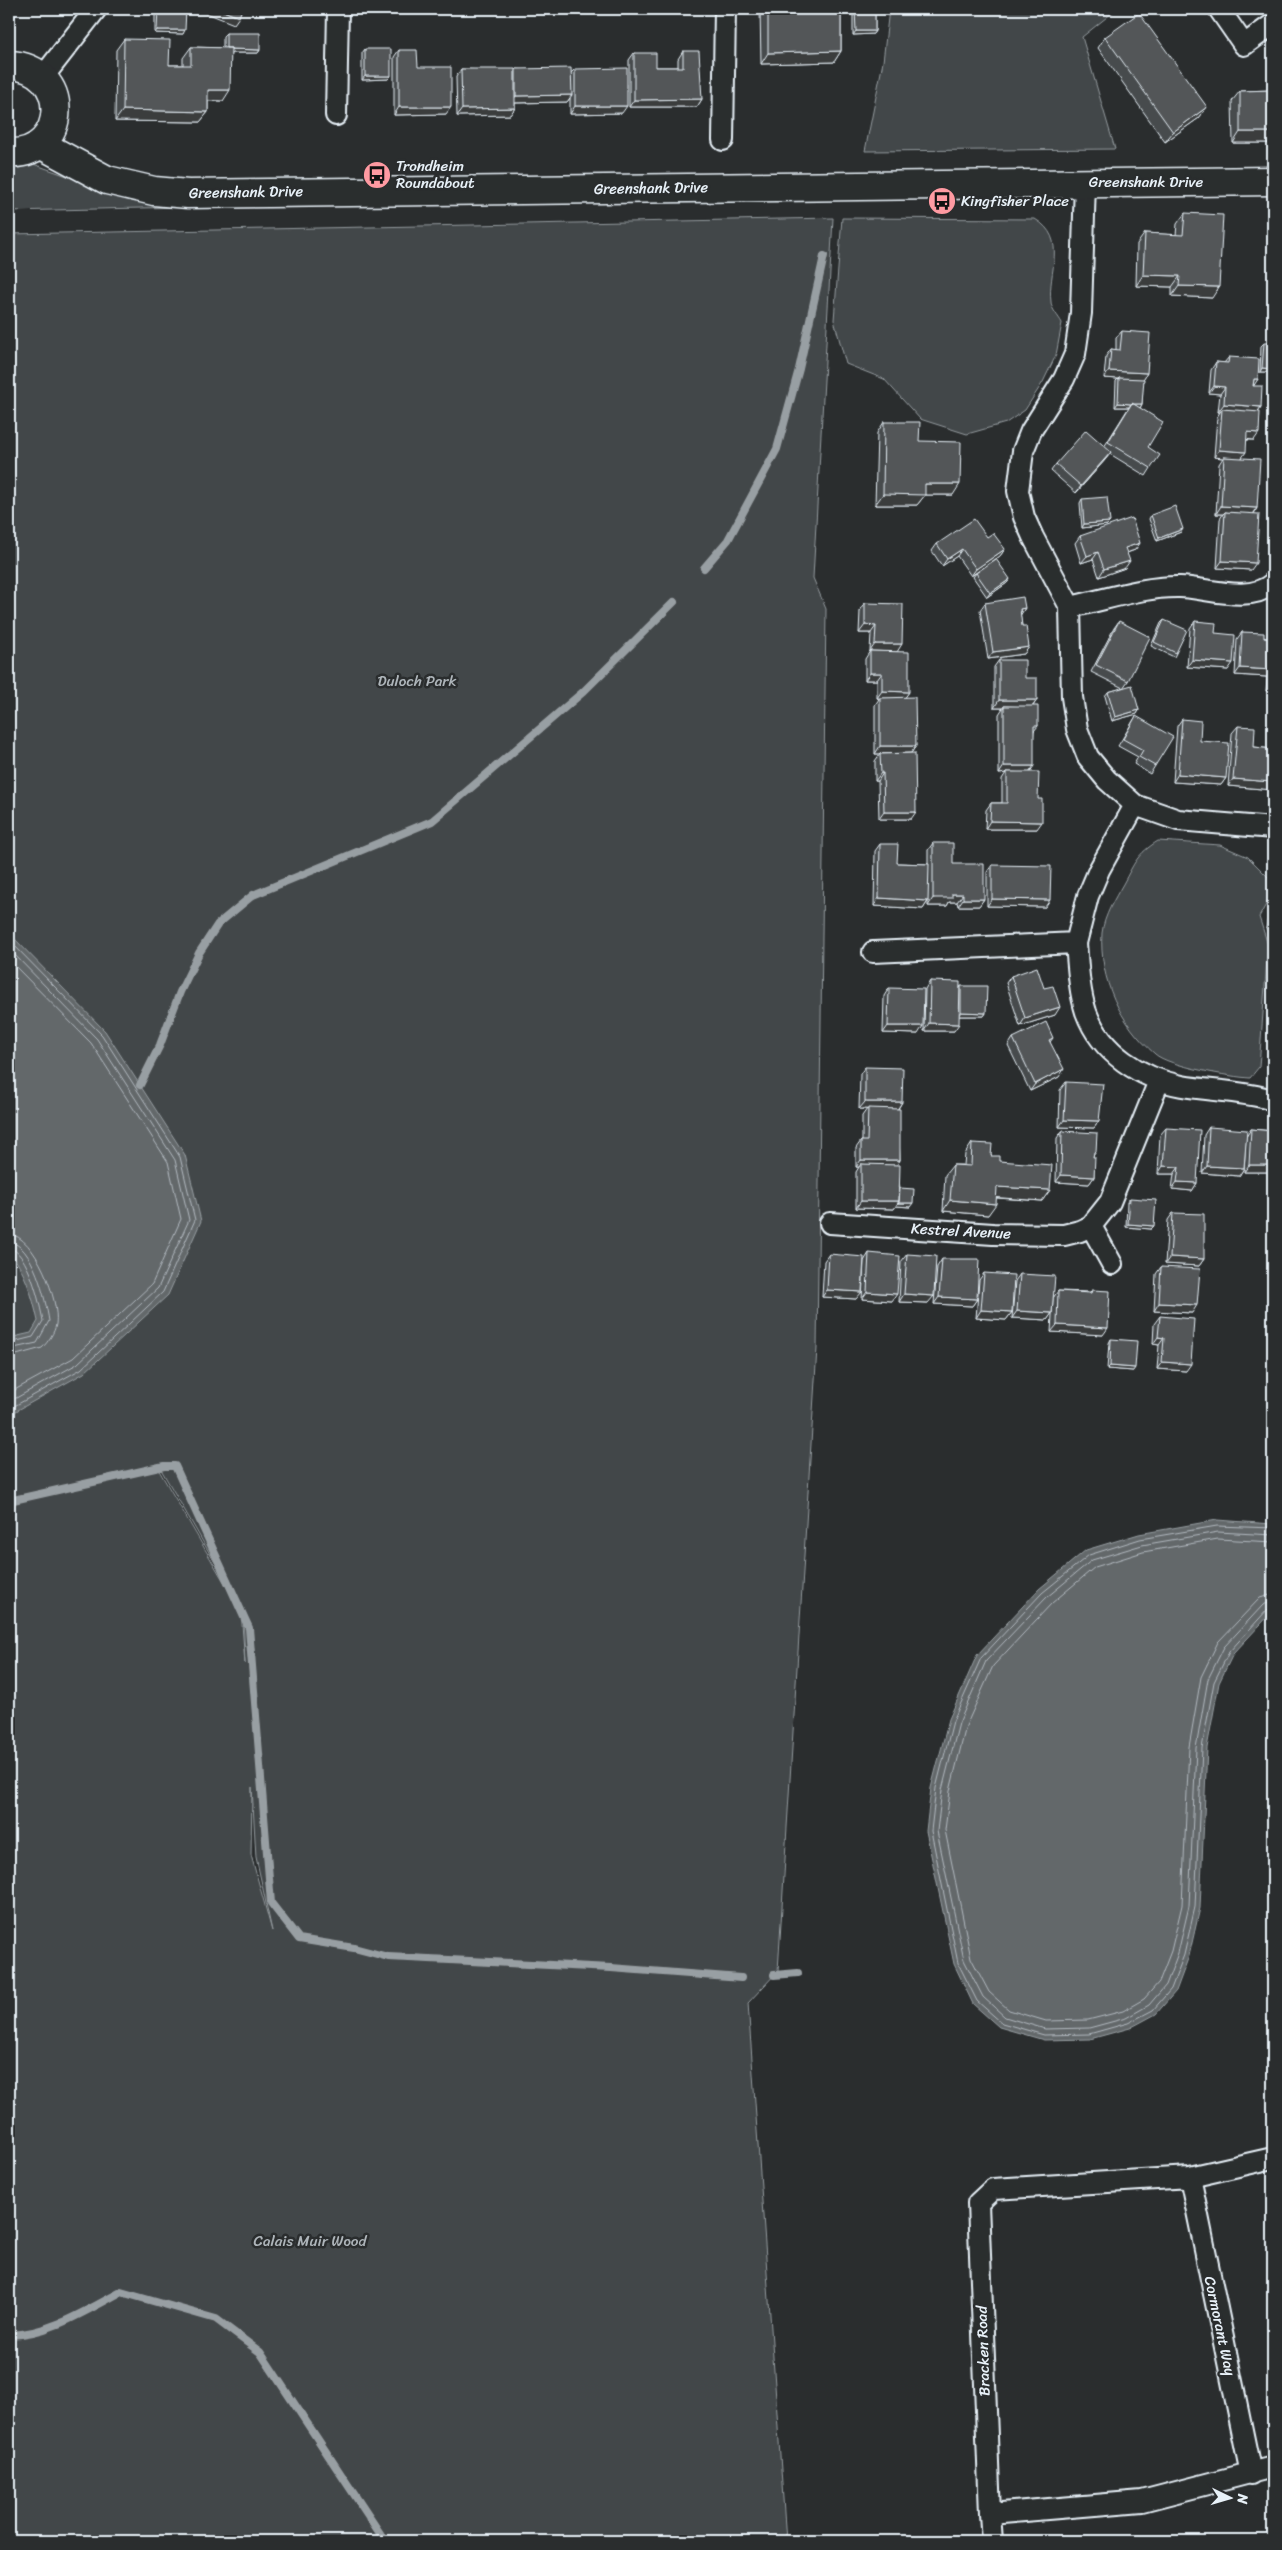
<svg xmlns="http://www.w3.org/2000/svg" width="1282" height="2550" font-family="Sriracha,sans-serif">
<rect width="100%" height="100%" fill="#2a2d2e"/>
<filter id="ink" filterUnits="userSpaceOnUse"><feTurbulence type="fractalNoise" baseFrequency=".02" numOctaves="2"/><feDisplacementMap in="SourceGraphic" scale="10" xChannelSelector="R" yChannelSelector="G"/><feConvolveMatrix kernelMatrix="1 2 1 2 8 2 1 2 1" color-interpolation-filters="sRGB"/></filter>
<g filter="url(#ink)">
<path fill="#424648" stroke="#959ca0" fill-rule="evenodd" d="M889,9h228l-35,28 33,112 -250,2 18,-89z
M25,161l112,40h48v6l-176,4v-49z
M833,218l-20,360 13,31 -9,739 -39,623 -30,32 38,538h-777v-2307zM159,1466l84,145 2,53 -4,-53 -84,-144zM252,1787l4,70 16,74 -21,-76z
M842,218l193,1c34,20 12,53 16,83 0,7 8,15 11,21l-6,32 -13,27 -18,28 -19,13 -39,11 -47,-15 -36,-40 -38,-15 -12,-44z
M1158,841l62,4 28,12 25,25v10l-14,25 9,28 -9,122 -9,11c-19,-1 -82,-12 -95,-24 -35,-30 -56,-75 -53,-121 2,-17 13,-35 21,-49 12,-22 14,-30 35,-43z"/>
<path fill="#63686b" stroke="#989fa3" d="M9,933l96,98 80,124 16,66 -33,74 -84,78 -75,42v-77l22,-5 7,-12c-6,-27 -13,-49 -29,-71z
M1217,1520l56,4v87l-40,43 -14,29 -12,65 -7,160 -11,48 -13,35 -20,23 -26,14 -40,11 -46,1 -45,-13 -26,-23 -19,-40 -28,-133 5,-43 18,-69 28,-64 62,-66 47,-39 53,-16z"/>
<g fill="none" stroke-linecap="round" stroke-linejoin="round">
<path stroke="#b3bac0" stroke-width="1" d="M9,940l93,95 78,122 15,63 -32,72 -82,77 -72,40
M9,949l88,90 78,121 14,60 -31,68 -81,76 -68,38
M9,960l82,83 77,119 13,57 -29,65 -79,74 -64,35
M9,1234c26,1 51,68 47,90 -1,8 -8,18 -14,24l-33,9
M9,1242c24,1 37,59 40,79l-12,22 -28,6
M9,1248c19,2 31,56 34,73l-10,16 -24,6
M1273,1528l-56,-2 -77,13 -51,16 -47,38 -61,65 -28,63 -17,67 -5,43 27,132 19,38 25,22 42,12 45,-1 39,-11 25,-13 18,-21 13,-34 11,-48 7,-159 12,-66 15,-30 39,-43 5,-1
M1273,1535l-55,-3 -76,13 -50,15 -45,37 -61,64 -27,62 -17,67 -5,41 27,129 19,37 22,20 40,12 44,-1 37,-10 23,-13 17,-20 12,-32 11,-47 7,-158 12,-69 16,-32 39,-42 10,-4
M1273,1542l-55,-3 -75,13 -48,15 -43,36 -59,63 -27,60 -16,65 -5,39 26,128 18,34 20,18 37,11 42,-1 35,-9 21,-12 15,-17 12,-31 11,-46 7,-158 12,-70 17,-35 42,-44 13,-4"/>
<path stroke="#989fa3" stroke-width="8" d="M704,568l24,-28 49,-91 22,-80 25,-113
M140,1085l20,-40 20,-53 19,-39 19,-29 35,-29 179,-74 151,-129 91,-90
M9,1501l155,-35h11l74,162 22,275 28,36 55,9 34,9 223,11 130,10
M774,1975l24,-2
M9,2335c39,0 78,-25 112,-43l95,27 44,33 125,189"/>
<defs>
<path id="street" d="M1219,9l25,36 29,-21
M43,77l53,-68
M336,115l2,-106
M723,140l2,-131
M1085,182l-4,131 -6,41 -11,25 -33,52 -8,20 -5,40 6,26 9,20 37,70 2,90 5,32 11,28 19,23 28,25 43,15 95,8
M1070,607c35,-7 74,-21 110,-20 28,1 70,17 93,-4
M1076,943c2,23 3,47 10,69 15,41 54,66 96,74 30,5 62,5 91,14
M873,952l203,-9 12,-47 11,-26 36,-65
M830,1223l163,11 71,1 16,-4 11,-5 19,-24 49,-121
M1091,1226l21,38
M1273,2158l-83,19 -197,12 -15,14 12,311 152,-13 131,-34
M1190,2177l61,297
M990,2514l2,27"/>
<path id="secondary" d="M9,65c64,2 60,91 0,88
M40,144l67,36 47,11 34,3 1085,-13"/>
</defs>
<use href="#street" stroke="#e8f1f8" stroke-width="24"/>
<use href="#secondary" stroke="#e8f1f8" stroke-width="31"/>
<use href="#street" stroke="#2a2d2e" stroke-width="20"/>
<use href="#secondary" stroke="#2a2d2e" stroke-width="28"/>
</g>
<path fill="#474b4d" stroke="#e8f1f8" d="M155,9h31l-3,25 -28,-1z
M760,9h81v42l-7,11 -73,2z
M853,9h22v22l-2,3 -20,1z
M226,33l34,17 -2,3h-27l-8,48h-15v11l-8,10 -85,-1 1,-71 8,-11 45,26h14v-7l8,-11 32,1v-12z
M1105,37l102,70 -8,11 -34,24 -67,-94z
M365,49l26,27 -3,3 -26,1v-27z
M399,50l19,17 28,47 -52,1v-58z
M683,51l19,48 -5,8h-68v-47l5,-7 22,14h22v-8z
M461,69l54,2 1,-2 55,4 4,-4 47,44 -52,1v-16l-3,4 -52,1v5l-5,7 -53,1 -1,-39z
M1273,90v53h-40l-1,-42 8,-10z
M1185,213l27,85 -40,-2v-9l-36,-1 1,-42 8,-11 31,2 1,-11z
M1122,331l25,42 -4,6 -1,25 -2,4 8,39 3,21 -5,8 -36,-22 -5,6 -29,33 -25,-22 5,-7 48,-17 25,-40h-14l1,-26 2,-2 -14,-1 2,-22 5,-7 5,1v-12z
M1264,343l9,29h-13l1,-26z
M1229,357l29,22 -5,7 8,21 -4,5 -3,28h-7l-5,18 15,50 -3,6 -3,56 -34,-2 3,-49 3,-5h-7l3,-50 4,-6 -9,-1 3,-40 3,-5h-2l2,-18 -11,-1 2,-23 5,-8 8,1z
M884,422l35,19 34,54h-28l-8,10h-42l2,-72z
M1082,499l28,23 -3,3 -25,3 -2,-25z
M1151,515l30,17 -24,9 -8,-22z
M1080,536l60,7 -5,7 -8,3 -2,15 -26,9 -6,-18 -12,4 -6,-20z
M987,537l18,12 -5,7 -29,20 -14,-20 -15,10 -10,-15 5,-7z
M976,573l34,6 -3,4 -20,14 -14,-20z
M865,603l37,41 -32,7 1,-18h-12l1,-22z
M985,603l40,5 -5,7 2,11 7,21 -5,7 -36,5 -8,-49z
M1164,620l12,33 -2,4 -23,-11 10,-23z
M1119,621l9,60 -5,7 16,22 -2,4 -25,7 -7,-25 3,-4 15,-4 -32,-16 23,-44z
M1195,621l20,12 13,37 -41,-3 3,-39z
M1242,632l25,6 3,-4 3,57h-7l1,-14 -32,-2 2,-36z
M870,651l39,41 -4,5 11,49 -5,7 -36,1v-49l4,-6 -2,-1v-18h-12v-21z
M999,660l26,18 12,22 -4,6 5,20 -4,5 -4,41 7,57h-52l1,-19 5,-7h11v-24l4,-6 -7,1v-60l4,-6h-9v-41z
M1136,716l19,50 -5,8 -16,-10 4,-7 -20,-11z
M1182,719l18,22 26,37 -5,7 -48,-3 4,-56z
M1238,726l16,21 19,2v41l-45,-4 4,-53z
M880,754l31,65h-32l-1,-38h-3v-20z
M933,843l51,56 -5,7h-21l-1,-4h-8l-2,4h-19v-5l-5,8 -49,-3 1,-55 5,-7 17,19 31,1v-14z
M992,865l53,42 -58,-1v-34z
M1273,900v30l-7,-1 4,-25z
M1011,976l33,12 11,27 -35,11 -14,-43z
M930,981l30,7 1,-2 25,27 -2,3h-25l-5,15h-30l1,-42z
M889,988l29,46 -35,-1 1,-37z
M1013,1038h40l-3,4 9,35 -29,14 -22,-45z
M865,1067l37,35 -4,7 2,51 -3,5 3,23 10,19 -14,-1 -2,3 -38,-1v-36l3,-5h-3v-19l5,-7h1v-25l5,-7h-8l1,-35z
M1066,1082l33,39 -5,7 -35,-1 1,-37z
M1209,1127l35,41 -5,8 -37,-3 2,-38z
M1166,1128l31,55 -5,8 -20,-2 2,-15h-16l2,-39z
M1251,1129l22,2v41h-29l2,-35z
M1062,1131l34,21 -3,4 1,21 -5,7 -33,-2 1,-44z
M972,1143l27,18 51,29 -8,11 -46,-3 -8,17 -45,-4 2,-36 8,-10h11l1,-11z
M1130,1198l24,28 -3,3 -25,-2 1,-25z
M1173,1213l31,46 -5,7 -34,-2 3,-44z
M869,1253l23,48 -30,-2 2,-38z
M829,1254l27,45 -34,-2 2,-36z
M907,1254l21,49 -29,-1 2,-40z
M942,1259l35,40 -5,7 -38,-2 3,-37z
M1161,1267l31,46 -38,-2 2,-37z
M984,1273l28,39 -6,8 -30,-2 3,-38z
M1020,1274l32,39 -5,7 -35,-2 3,-37z
M1092,1290l11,45 -52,-3 2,-34 5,-7 32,1z
M1160,1316l26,55 -29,-2 2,-24 -6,-1 1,-20z
M1111,1339l22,32 -26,-2 2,-26z"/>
<path fill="#3a3d3e" stroke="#e8f1f8" d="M207,9h11l21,8 -5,7 -30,-12z
M157,30h28l-2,4 -28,-1z
M856,31h19l-2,3 -20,1z
M226,49l34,1 -2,3h-35z
M841,51l-7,11 -73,2 7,-11z
M365,76h26l-3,3 -26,1z
M208,90h22l-7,11 -23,-1z
M572,95l-5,7 -56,1 5,-7z
M702,99l-5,8h-68l5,-7z
M575,106h52l-5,7 -52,1z
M399,107h52l-5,7 -52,1z
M1207,107l-8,11 -34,24 8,-10z
M515,108l-5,7 -53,1 5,-7z
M123,110l85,2 -8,10 -85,-1z
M1240,132h33v11h-40z
M1143,275l37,1 -8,11 -36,-1z
M1179,286l40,1 -7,11 -40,-2z
M1262,368l11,1v3h-13z
M1109,371l38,2 -5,8 -23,-3 -1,1 -14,-1z
M1254,379h4l-5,8z
M1214,386l11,1 -5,7 -11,-1z
M1118,403l13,1 -2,3h-14z
M1131,404h11l-2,4z
M1224,404l37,3 -5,7 -34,-5 -2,3h-2z
M1247,432l12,1 -5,7 -12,-1z
M1219,450l27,2 -5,7 -17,-2 -1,1 -9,-1z
M1111,452l-6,8 -29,33 5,-7z
M925,484h35l-7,11h-28l-8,10h-42l8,-11z
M1221,506l36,2 -5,8 -27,-4 -2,2h-7z
M1110,522l-3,3 -25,3 2,-4z
M1183,529l-2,3 -24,9 2,-3z
M1140,543l-5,7 -15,5 5,-7z
M962,549l-5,7 -15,10 5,-7z
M1005,549l-5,7 -29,20 5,-7z
M1098,552l-5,7 -12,4 6,-7z
M1130,561l-5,7 -26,9 5,-8z
M1222,561l34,2 -5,7 -34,-2z
M1010,579l-3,4 -20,14 3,-4z
M1025,608l-5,8v-7z
M865,625l11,1 -5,7h-12z
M875,644h27l-5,8 -27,-1z
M1029,647l-5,7 -36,5 5,-7z
M1192,660l41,3 -5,7 -41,-3z
M1240,668l32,2 -5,7 -32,-2z
M870,673h12l-5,7h-12z
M1271,684h2v7h-7z
M882,691l27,1 -5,7 -27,-1z
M999,700h38l-5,7 -28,-1 -1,2h-9z
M1139,710l-2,4 -25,7 3,-4z
M880,746h36l-5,7 -36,1z
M1004,766h30l-5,7 -22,-1 -1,1 -7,1z
M881,773h2l-5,8h-3z
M1178,774l48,4 -5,7 -48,-3z
M1233,779l40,3v8l-45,-4z
M884,812h32l-5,7h-32z
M990,821l52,1 -5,7h-52z
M952,894h11l-6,8h-8l-2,4h-19l5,-8z
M879,898l49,3 -5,8 -49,-3z
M963,899h21l-5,7h-21z
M992,899l58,1 -5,7 -58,-1z
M1269,925l4,1v4l-7,-1z
M1060,1007l-5,8 -35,11 5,-8z
M961,1012l25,1 -2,3h-26z
M929,1023l30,1 -5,7h-30z
M888,1026h35l-5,8 -35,-1z
M1064,1069l-5,8 -29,14 5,-7z
M865,1102h37l-5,8 -38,-1z
M1064,1120l35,1 -5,7 -35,-1z
M861,1160h39l-5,8 -34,-4 -2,3h-3z
M1249,1165h24v7h-29z
M1163,1166l16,1 -5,7h-16z
M1207,1166l37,2 -5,8 -37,-3z
M1061,1175l33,2 -5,7 -33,-2z
M1177,1182l20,1 -5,8 -20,-2z
M997,1187l53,3 -8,11 -53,-4z
M950,1200l46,4 -8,11 -45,-4z
M861,1201h38l-5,8 -38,-1z
M899,1203h14l-3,4 -14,-1z
M1128,1224l26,2 -3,3 -25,-2z
M1170,1257l34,2 -5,7 -34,-2z
M827,1290l35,2 -6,7 -34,-2z
M867,1292l30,2 -5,7 -30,-2z
M904,1294l30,2 -6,7 -29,-1z
M939,1297l38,2 -5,7 -38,-2z
M1159,1303l38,2 -5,8 -38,-2z
M981,1310l31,2 -6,8 -30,-2z
M1017,1311l35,2 -5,7 -35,-2z
M1057,1325l51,3 -5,7 -52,-3z
M1158,1337l6,1 -5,7 -6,-1z
M1162,1362l29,2 -5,7 -29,-2z
M1110,1366l25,2 -2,3 -26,-2z"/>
<path fill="#535759" stroke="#e8f1f8" d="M158,9h28l-1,21h-28z
M218,9h24l-3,8z
M768,9h73v42l-73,2z
M855,9h20v22h-19z
M1139,13l68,94 -34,25 -68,-95z
M226,33h34v17l-29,-1v-1h-5z
M124,39l46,1 -1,25h22v-18l40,1 -1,42h-22v22l-85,-2z
M365,49h26v27h-26z
M399,50h18l1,17h33v40h-52z
M683,51h16l3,48 -68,1v-47h22v14h27z
M571,68l1,27 -56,1v-27z
M627,68v38h-52v-37z
M461,69h54v39l-53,1z
M1273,90v42h-33v-41z
M1185,213l38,2 -4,72 -40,-1 1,-10 -37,-1 2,-42 38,2z
M1122,331l28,2 -3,40 -38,-2 2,-22 9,1z
M1264,343h9v26l-11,-1z
M1229,357l30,2 -1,20h-4l-1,7h9l-1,21 -37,-3 1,-17 -11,-1 2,-24 12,1z
M1119,378l25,1 -2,25h-9l-1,-1 -1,1 -13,-1z
M1132,403l31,19 -15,25 12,8 -9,13 -43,-26z
M1222,409l38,3 -1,21 -12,-1 -1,20 -27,-2z
M884,422h36l-1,19 42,1 -1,42h-35v11l-42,-1z
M1086,430l25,22 -30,34 -25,-22z
M1224,457l36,2 -3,49 -36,-2z
M1107,497l3,25 -26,2 -2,-25z
M1175,506l8,23 -24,9 -8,-23z
M1225,512l34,2 -3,49 -34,-2z
M1132,518l8,25 -15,5 5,13 -26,8 -6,-17 -11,4 -7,-20z
M974,519l13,18 6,-4 12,16 -29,20 -14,-20 -15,10 -10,-15z
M996,559l14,20 -20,14 -14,-20z
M1023,597l2,11 -5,1 2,17h4l3,21 -36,5 -8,-49z
M865,603l38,1 -1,40h-27l1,-18 -11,-1z
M1164,620l23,10 -11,23 -22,-11z
M1119,621l31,16 -22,44 -32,-16z
M1195,621l21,2 -1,10 20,2 -2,28 -41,-3z
M1242,632l22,1v5l6,1v-5h3v50h-2l1,-14 -32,-2z
M870,651l39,1v40l-27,-1v-18h-12z
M999,660h26v18h12v22h-38z
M1132,685l7,25 -24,7 -7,-25z
M915,697l1,49h-36v-48z
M1004,706h34v20h-4v40h-30z
M1136,716l37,21 -18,29 -16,-9 4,-7 -20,-11z
M1182,719l19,2 -1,20 29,2 -3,35 -48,-4z
M1238,726l17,1 -1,20 19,2v33l-40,-3z
M915,753l1,59h-32l-1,-39h-2l-1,-19z
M1007,772h32l-1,27h4v23l-52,-1 1,-18h16z
M933,843h20v21h31v35h-21v-5h-11v4h-19z
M880,844h18l-1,19 32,1 -1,37 -49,-3z
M992,865l59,1 -1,34 -58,-1z
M1273,900v26l-4,-1z
M1037,967l7,21 9,-2 7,21 -35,11 -14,-42z
M930,981l30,1 -1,42 -30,-1z
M961,986h26l-1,27 -25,-1z
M889,988l35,1 -1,37h-35z
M1046,1022l7,16 -4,2 15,29 -29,15 -22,-46z
M865,1067l38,1 -1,34h-37z
M1066,1082l37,2 -4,37 -35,-1z
M868,1108l32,1v51h-39v-19h6z
M1209,1127l38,3 -3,38 -37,-2z
M1166,1128l34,2 -3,53 -20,-1 2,-15 -16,-1z
M1251,1129l22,2v34h-24z
M1062,1131l35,2 -1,19h-2l-1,5h2l-1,20 -33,-2z
M972,1143l20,1 -1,12h8v5l53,4 -2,25 -53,-3 -1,17 -46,-4 3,-35 18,1z
M861,1164l39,1 -1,36h-38z
M900,1188l14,1 -1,14h-14z
M1130,1198l26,2 -2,26 -26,-2z
M1173,1213l31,1v45l-34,-2z
M869,1253l31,3 -3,38 -30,-2z
M829,1254l35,3 -2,35 -35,-2z
M907,1254l29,2 -2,40 -30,-2z
M942,1259h37l-2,40 -38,-2z
M1161,1267l39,2 -3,36 -38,-2z
M984,1273l30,2 -2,37 -31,-2z
M1020,1274l35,2 -3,37 -35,-2z
M1092,1290l18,1 -2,37 -51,-3 1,-34 33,2z
M1160,1316l34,3 -3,45 -29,-2 2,-24 -6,-1z
M1111,1339l26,2 -2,27 -25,-2z"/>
</g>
<defs>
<symbol id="bus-disc" viewBox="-11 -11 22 22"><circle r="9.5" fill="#ff9aa2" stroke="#2a2d2e"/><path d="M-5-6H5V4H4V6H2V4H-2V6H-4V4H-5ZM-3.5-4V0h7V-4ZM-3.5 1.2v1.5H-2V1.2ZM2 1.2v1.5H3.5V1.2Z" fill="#111"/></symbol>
</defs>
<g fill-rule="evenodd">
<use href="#bus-disc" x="361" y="159" width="32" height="32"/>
<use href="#bus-disc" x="926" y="185" width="32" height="32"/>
</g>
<g text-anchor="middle" stroke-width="5" stroke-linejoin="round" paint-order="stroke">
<g font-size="15" fill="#e8f1f8" stroke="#2a2d2e" text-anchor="start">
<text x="396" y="171">Trondheim<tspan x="396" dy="17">Roundabout</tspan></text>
<text x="961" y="206">Kingfisher Place</text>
</g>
<g font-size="15" fill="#e8f1f8" stroke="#2a2d2e">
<text x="1146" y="187">Greenshank Drive</text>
<text transform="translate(651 188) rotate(-1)" y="5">Greenshank Drive</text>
<text transform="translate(246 192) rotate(-1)" y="5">Greenshank Drive</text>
<text transform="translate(961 1231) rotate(3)" y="5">Kestrel Avenue</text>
<text transform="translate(1220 2326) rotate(78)" y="5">Cormorant Way</text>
<text transform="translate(983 2351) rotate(-92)" y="5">Bracken Road</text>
</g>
<g font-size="15" fill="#aeb5ba" stroke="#2a2d2e">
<text x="417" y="686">Duloch Park</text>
<text x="310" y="2246">Calais Muir Wood</text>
</g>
</g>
<rect width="1282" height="2550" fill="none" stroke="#2a2d2e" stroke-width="30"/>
<rect x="15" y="15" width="1252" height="2520" fill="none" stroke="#e8f1f8" stroke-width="2" filter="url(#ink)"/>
<g transform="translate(1230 2498) rotate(95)" stroke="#2a2d2e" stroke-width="4" paint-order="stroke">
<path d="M0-4L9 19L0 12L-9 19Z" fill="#e8f1f8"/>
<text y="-8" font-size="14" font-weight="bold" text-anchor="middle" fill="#e8f1f8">N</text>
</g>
</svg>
